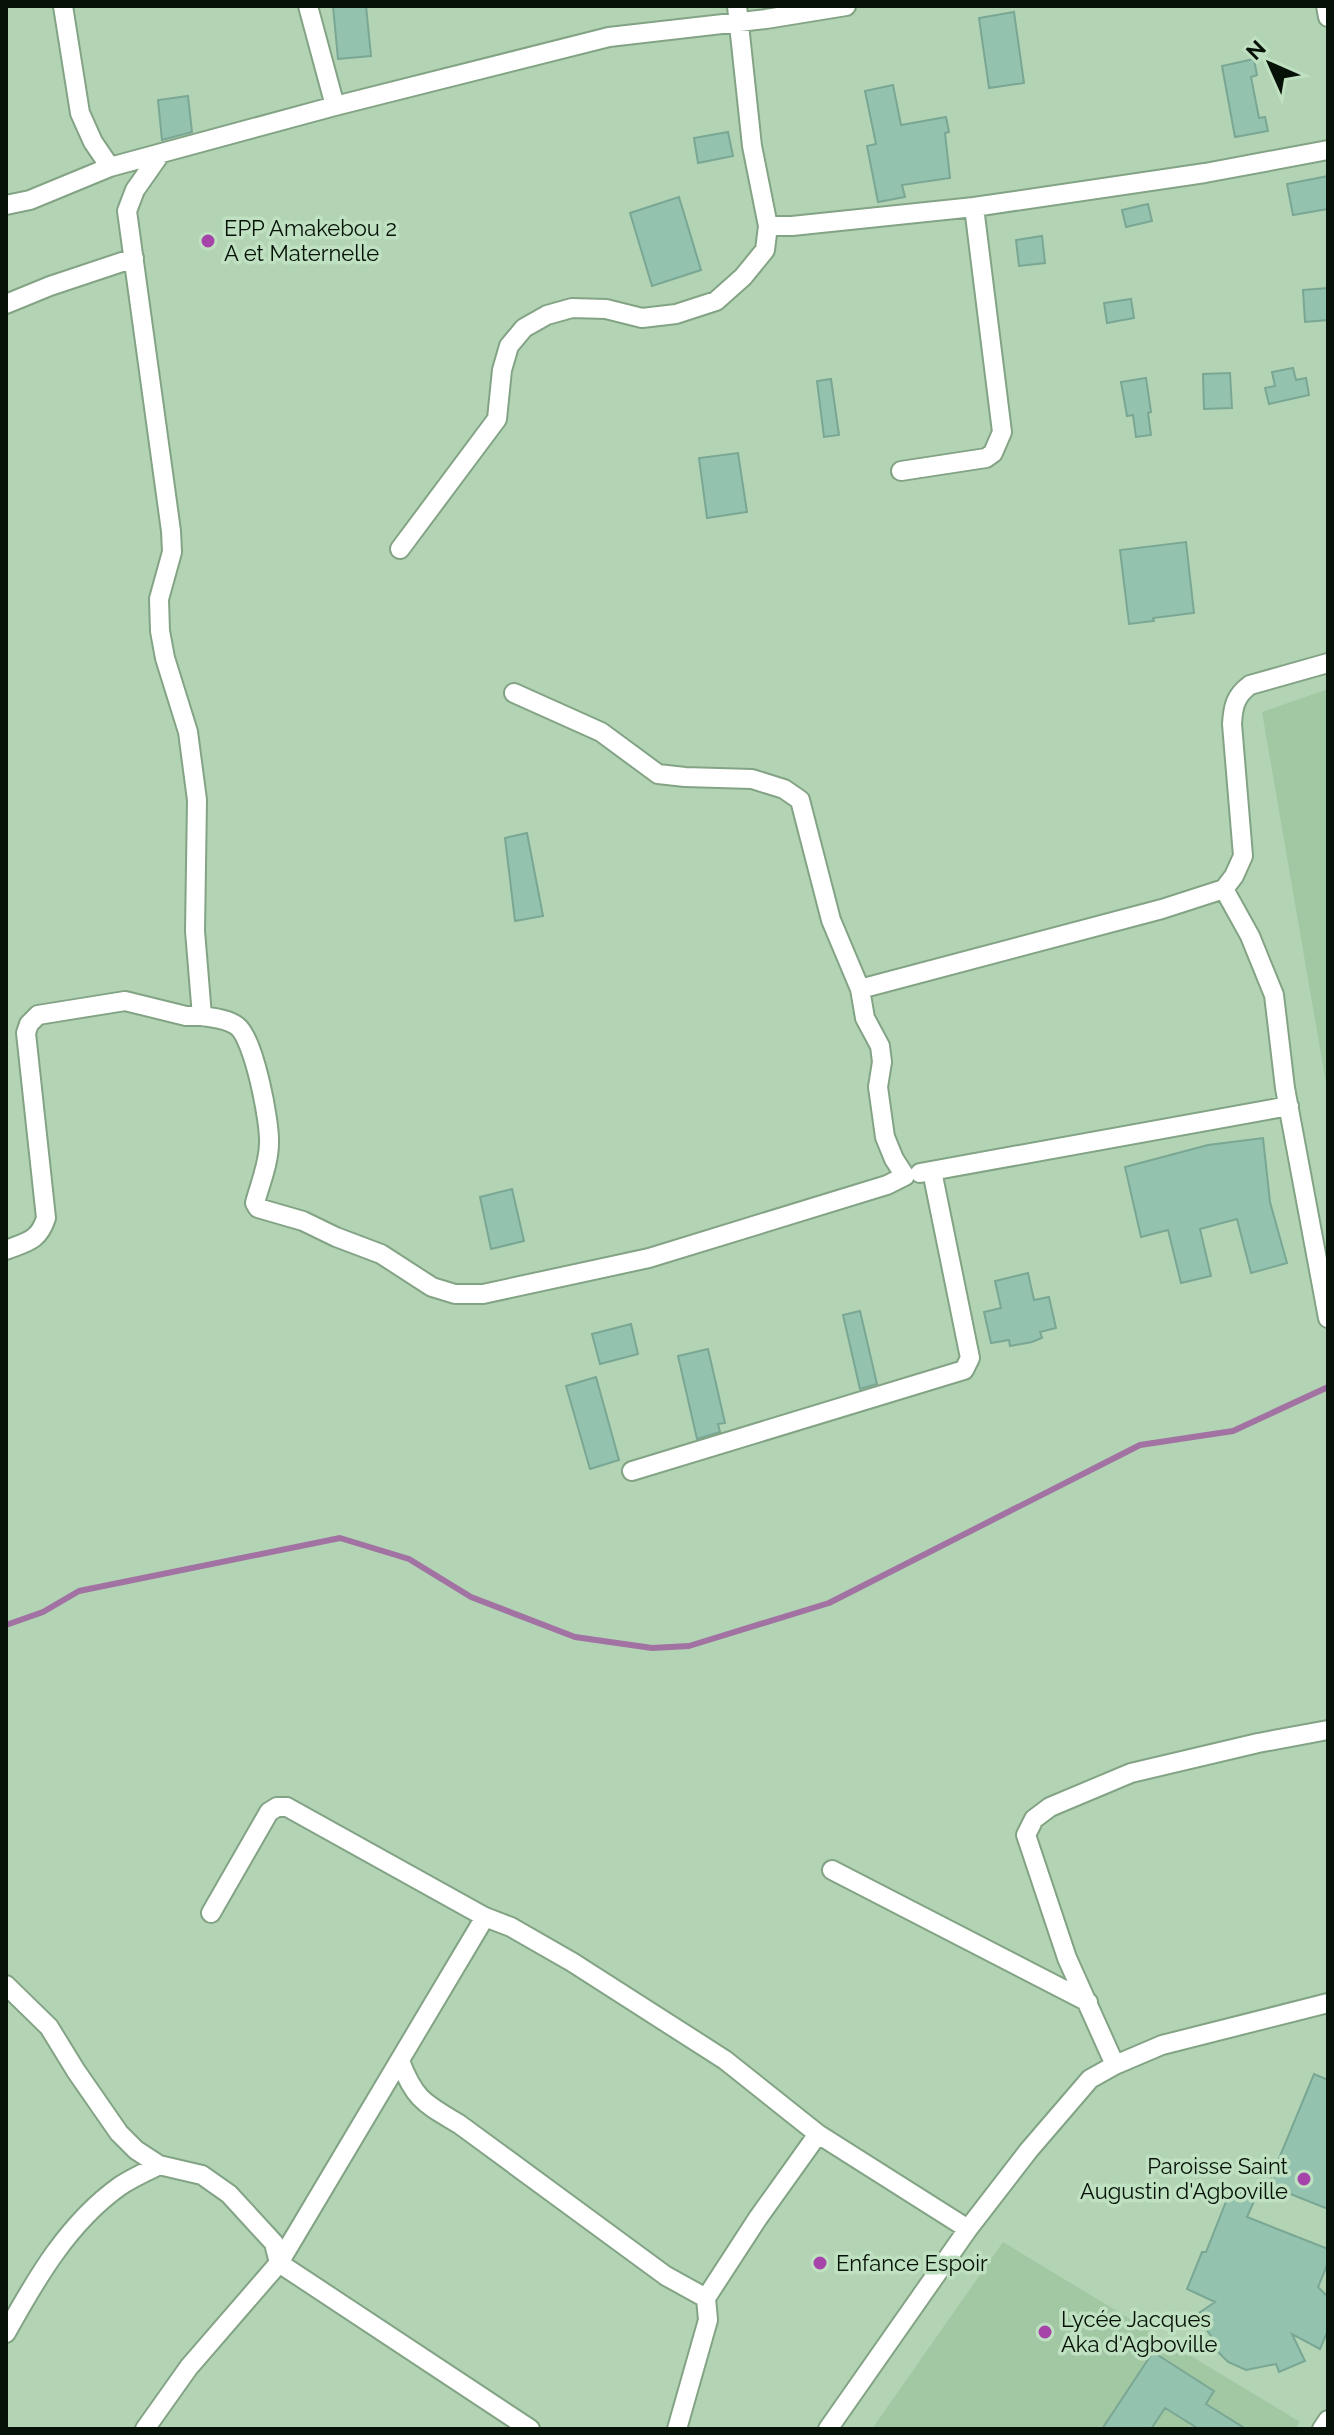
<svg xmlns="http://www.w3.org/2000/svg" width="1334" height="2435" font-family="Raleway,sans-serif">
<rect width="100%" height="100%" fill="#b2d4b4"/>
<path fill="#a1c7a3" d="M1328,689v406l-66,-383z
M1003,2242l297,180 -5,7h-423z"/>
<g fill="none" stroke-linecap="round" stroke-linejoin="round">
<path stroke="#a272a3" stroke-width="6" d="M6,1625l37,-13 36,-21 261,-53 69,21 62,38 104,40 77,11 37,-2 140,-43 311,-158 93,-14 95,-44"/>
</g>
<path fill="#93c2ae" stroke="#7aa794" stroke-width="2" d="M333,6h33l5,50 -33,3z
M1014,12l10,71 -35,5 -10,-70z
M1254,59l3,16 -6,2 8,41 6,-1 3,14 -33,6 -13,-71z
M893,85l8,40 45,-8 3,15 -4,1 5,45 -48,7 3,12 -27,5 -11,-56 9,-2 -11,-53z
M188,96l4,36 -30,8 -4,-40z
M728,132l5,24 -35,7 -4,-25z
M1328,176v33l-35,6 -6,-31z
M679,197l22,73 -49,16 -22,-73z
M1148,204l4,17 -26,6 -4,-17z
M1042,236l3,27 -26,3 -3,-26z
M1328,288v32l-23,2 -2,-32z
M1131,299l3,19 -27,5 -3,-20z
M1293,368l3,12 10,-2 3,17 -40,9 -4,-16 10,-2 -3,-14z
M1230,373l2,35 -28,1 -1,-35z
M1146,378l5,34 -3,1 3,22 -15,2 -3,-22 -6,1 -6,-34z
M831,379l8,56 -15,2 -7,-56z
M738,453l9,59 -40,6 -8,-60z
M1186,542l8,71 -41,5 1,3 -25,3 -9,-74z
M527,833l16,83 -28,5 -10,-83z
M1263,1138l7,64 17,61 -36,10 -14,-54 -37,10 11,47 -30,7 -13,-53 -27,7 -16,-70 83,-22z
M512,1189l12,52 -33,8 -11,-52z
M1028,1273l6,27 15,-3 7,31 -16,4 2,6 -10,4 -22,4 -1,-6 -18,3 -7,-31 17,-4 -6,-27z
M860,1311l17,73 -17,5 -17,-74z
M631,1324l7,30 -38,10 -8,-30z
M708,1349l17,74 -7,1 2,8 -23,7 -19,-83z
M596,1377l23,83 -29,9 -24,-83z
M1314,2074l14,6v129l-60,-24z
M1231,2189l24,10 -8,18 81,32v14l-10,24 10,10v33l-8,19 -28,-15 13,27 -26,11 -3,-8 -30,6 -18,-8 -11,-11 -6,-15 -15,-21 19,-13 -28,-13 15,-37h4z
M1153,2352l61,39 -8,13 40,25h-47l-34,-21 -14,21h-49z"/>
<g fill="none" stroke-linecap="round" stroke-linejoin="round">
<defs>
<path id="street" d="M63,6l17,107 13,29 17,25
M308,6l27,100
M737,6l15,140 16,80
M1326,6l2,11
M161,153l-26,37 -8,21 44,320 1,21 -13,47 1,32 5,27 23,74 9,68 -2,131 7,85c12,2 26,3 35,10 17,12 33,96 32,117 0,20 -9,41 -14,60l3,5 45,13 33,16 45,17 51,33 23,7h28l166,-36 238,-73 18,-9 -11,-17 -9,-22 -7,-50 4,-25 -2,-16 -15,-28 -5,-29 -29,-69 -31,-120 -16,-11 -32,-10 -67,-2 -27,-3 -57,-42 -87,-39
M6,205l24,-5 80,-33 225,-61 274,-69 157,-18 80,-13
M6,304l44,-18 84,-28
M901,471l85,-13 7,-5 9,-21 -28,-225
M400,549l97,-130 5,-49 7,-24 15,-18 23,-13 25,-7 34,1 36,9 34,-4 40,-13 27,-24 22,-27 3,-24h24l182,-19 231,-34 123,-23
M1224,889l26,47 24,59 11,93 43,230
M860,989l302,-80 62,-20 10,-13 9,-20 -11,-132c1,-17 3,-28 18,-39l78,-22
M920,1173l369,-67
M6,1250c20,-8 33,-9 40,-32l-20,-185 3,-9 9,-9 87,-14 61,15h16
M632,1471l332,-101 6,-12 -38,-187
M832,1870l256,132
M211,1913l58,-101 8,-5h10l198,110
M6,1985l43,42 27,44 43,62 17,17 23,15 43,10 27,19 45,49 5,20 251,166
M400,2061c15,39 24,42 59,63l207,152 40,22
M1115,2065l-48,-107 -41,-123 8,-16 16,-12 81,-34 127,-30 70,-13
M6,2333c30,-54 62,-110 114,-147 12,-8 26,-14 39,-21
M145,2429l44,-62 90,-104 206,-346 26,10 61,35 153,98 93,74 150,95
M677,2429l31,-109 -2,-22 52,-80 60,-84
M828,2429l140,-200 61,-79 61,-71 25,-14 47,-20 166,-42
M1322,2429l6,-9"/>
</defs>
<use href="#street" stroke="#83a385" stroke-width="22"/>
<use href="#street" stroke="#fff" stroke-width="18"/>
</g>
<g fill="#a744aa" stroke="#bfe1c1" stroke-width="3">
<circle cx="208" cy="241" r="8"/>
<circle cx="1304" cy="2179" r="8"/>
<circle cx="820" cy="2263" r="8"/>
<circle cx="1045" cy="2332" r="8"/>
</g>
<g text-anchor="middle" stroke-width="7" stroke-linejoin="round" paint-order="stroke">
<g font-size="22" fill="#061107" stroke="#bfe1c1" text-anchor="start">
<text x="224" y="236">EPP Amakebou 2<tspan x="224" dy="25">A et Maternelle</tspan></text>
<text x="1288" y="2174" text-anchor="end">Paroisse Saint<tspan x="1288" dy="25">Augustin d'Agboville</tspan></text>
<text x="836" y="2271">Enfance Espoir</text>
<text x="1061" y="2327">Lycée Jacques<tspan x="1061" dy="25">Aka d'Agboville</tspan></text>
</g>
</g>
<rect width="1334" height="2435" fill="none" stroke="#061107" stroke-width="16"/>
<g transform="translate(1270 64) rotate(315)" stroke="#bfe1c1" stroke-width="6" paint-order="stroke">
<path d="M0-6L14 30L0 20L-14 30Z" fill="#061107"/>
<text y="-12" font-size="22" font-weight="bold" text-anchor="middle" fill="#061107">N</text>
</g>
</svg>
